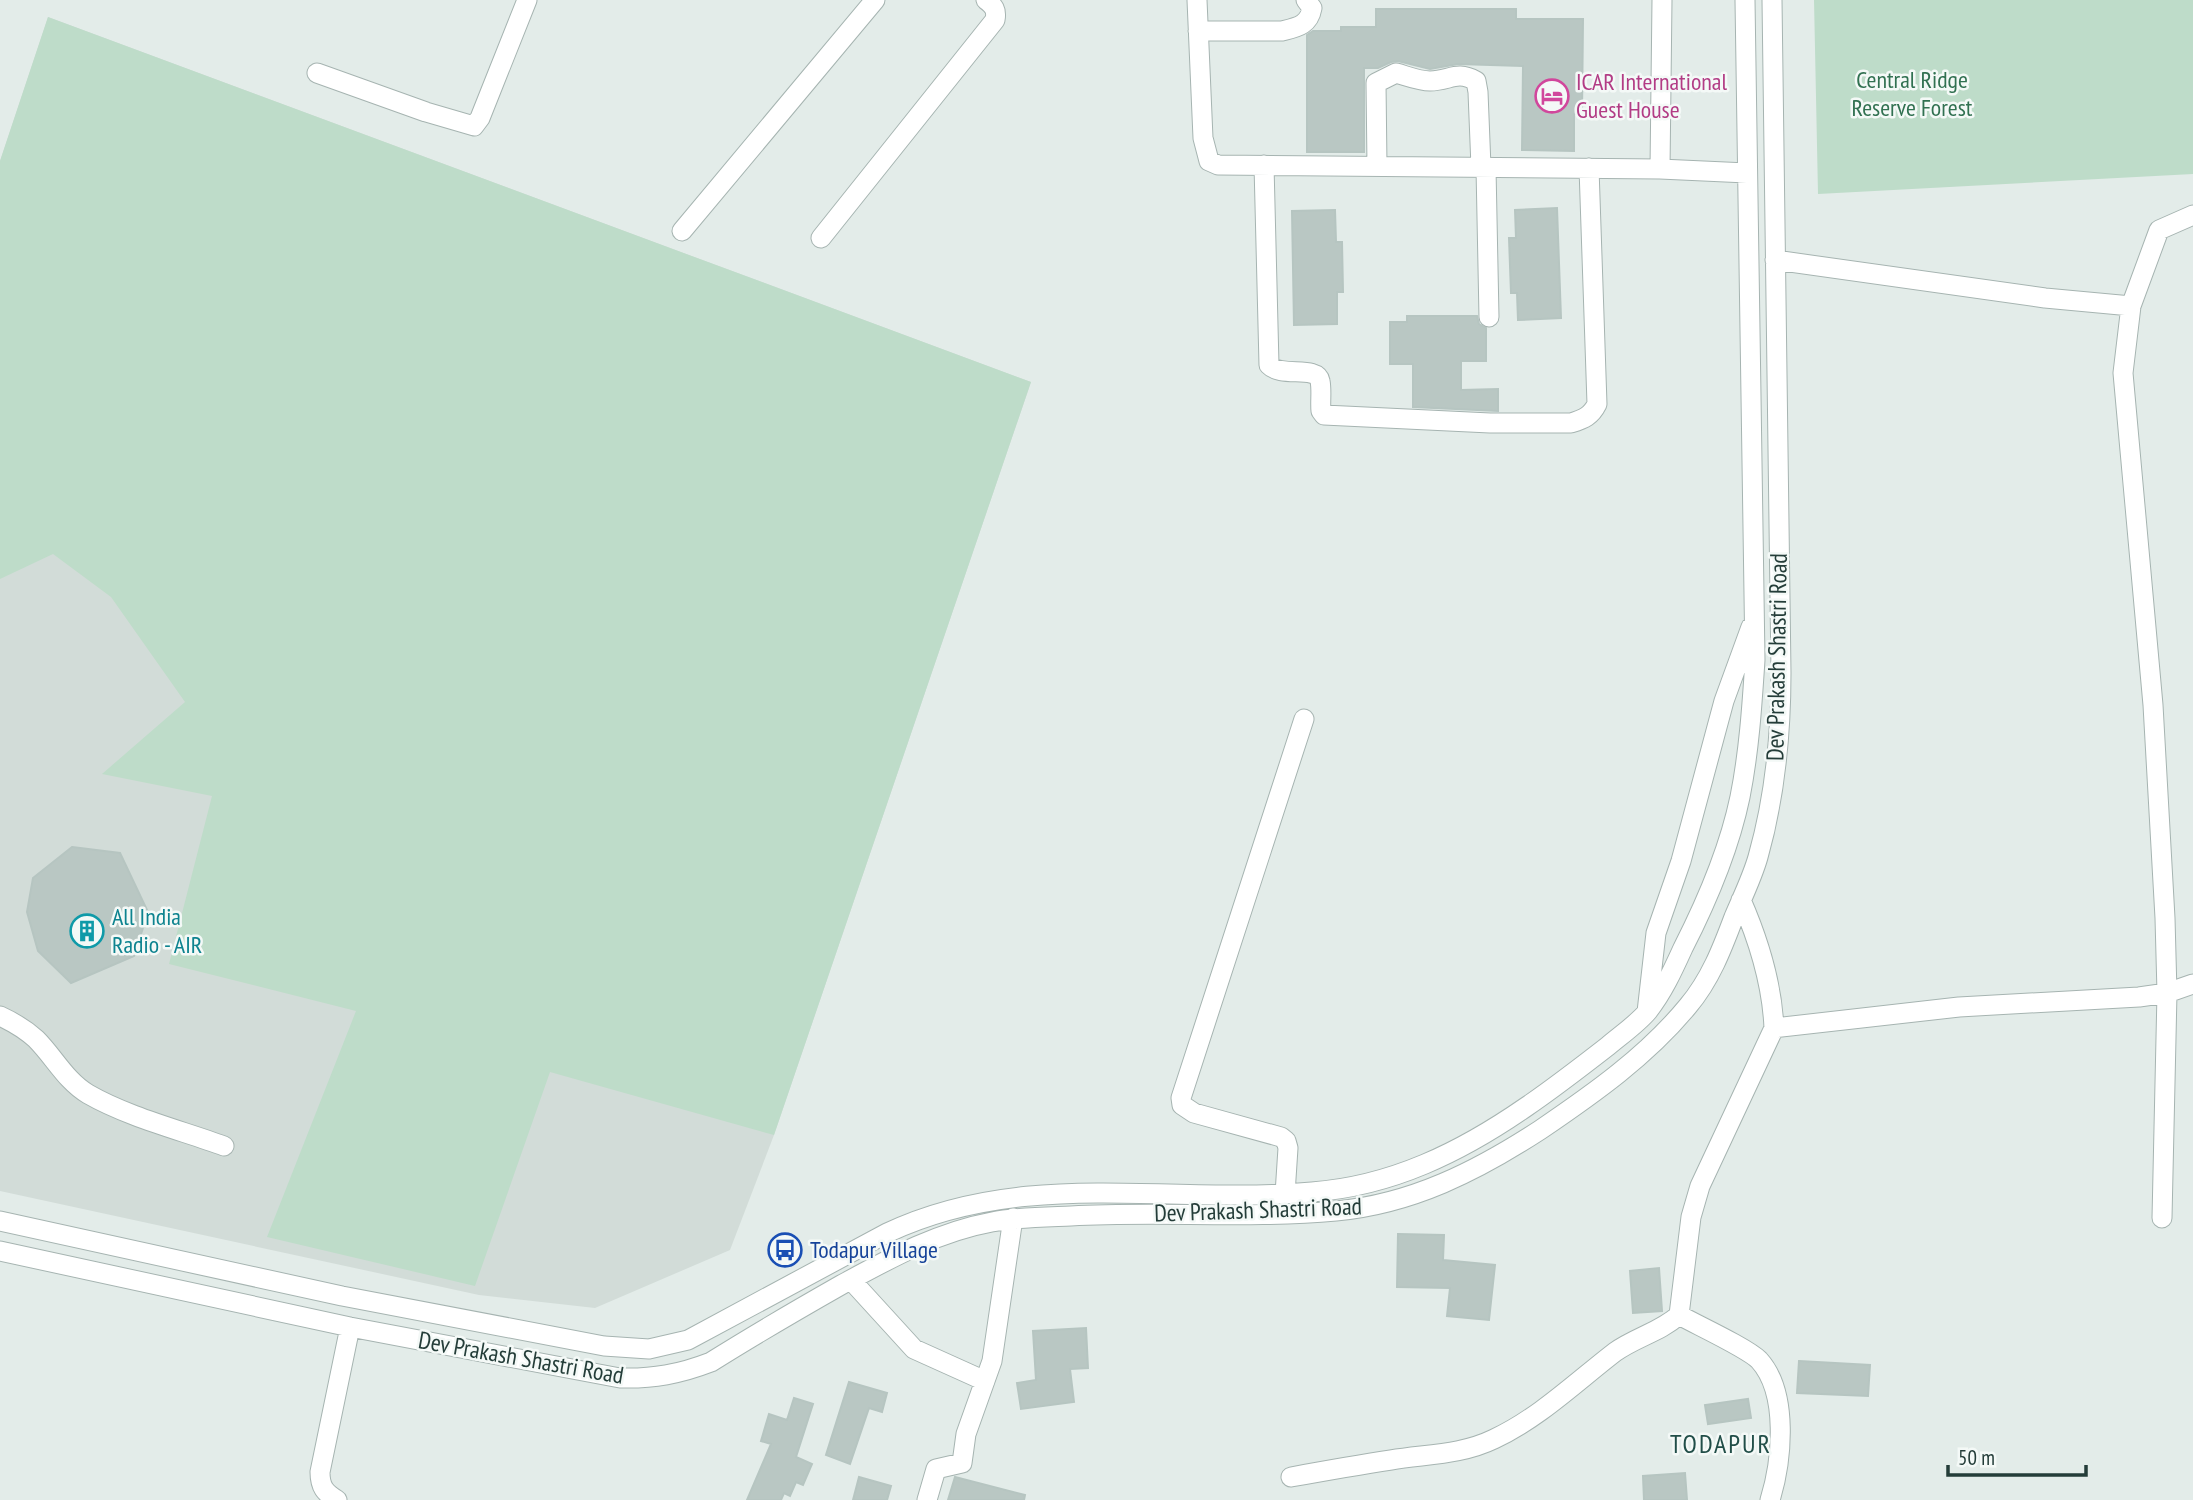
<svg xmlns="http://www.w3.org/2000/svg" width="2193" height="1500" font-family="'PT Sans Narrow',sans-serif">
<rect width="100%" height="100%" fill="#e3ece9"/>
<path fill="#d2dcd8" d="M48,17l983,365 -257,753 -44,115 -135,58 -116,-13 -479,-104v-1030z"/>
<path fill="#bedcc9" d="M1814,0h379v174l-375,20z
M48,17l983,365 -257,753 -224,-63 -75,214 -208,-49 89,-226 -187,-47 43,-168 -110,-22 83,-72 -74,-105 -58,-43 -53,25v-418z"/>
<path fill="#b9c7c3" stroke="#b6c5c1" stroke-width="2" d="M1376,9h140v10h67l-1,95h-8v37l-52,-1 1,-84 -65,-2 -28,5 -32,-8 -7,1 -13,6h-14v84h-57v-117l6,-4h28v-4h35z
M1557,208l4,110 -43,2 -1,-27h-6l-2,-55h7l-1,-28z
M1335,210l1,32h6l1,50h-6v32l-43,1 -2,-114z
M1407,316h70l2,8 7,4v33h-25v29l37,-1v22l-85,-4v-43h-23v-42h17z
M72,847l48,6 28,59 -14,44 -63,27 -33,-32 -11,-39 6,-34z
M1398,1234l46,1 -1,25 52,5 -6,55 -42,-4 3,-28 -53,-1z
M1659,1268l3,43 -29,2 -3,-42z
M1086,1328l2,40 -18,1 4,33 -53,7 -4,-26 19,-3 -3,-49z
M1799,1361l71,4 -2,31 -71,-3z
M849,1382l38,11 -5,19 -13,-4 -19,56 -24,-9z
M794,1398l19,6 -17,53 16,7 -9,21 -7,-3 -6,14 -6,-3 -3,7h-34l24,-56 -10,-3 8,-27 18,6z
M1748,1399l3,19 -43,6 -3,-19z
M1685,1473l2,27h-43l-1,-24z
M859,1477l32,9 -4,14h-34z
M955,1477l70,18 -1,5h-76z"/>
<g fill="none" stroke-linecap="round" stroke-linejoin="round">
<defs>
<path id="minor" d="M1197,0l6,138 6,23 9,4 442,4 87,4
M1198,31h84c16,-4 27,-6 30,-23l-6,-8
M317,73l109,39 48,14 6,-8 47,-118
M1264,165l5,200c12,13 48,0 51,16 2,9 0,21 1,30l3,4 166,8h81c13,-4 20,-7 26,-19l-8,-236
M1377,166l-1,-83 20,-10c11,3 23,8 34,8 20,0 26,-11 46,0l2,11 3,75
M1486,168l3,149
M1660,169l2,-169
M682,231l193,-231
M821,238l174,-218c2,-10 -1,-14 -9,-20
M1775,260l270,38 86,8 28,-76 34,-15
M2131,306l-8,67 30,332 12,213 2,75 -5,225
M1647,1012l9,-79 25,-72 43,-160 27,-74
M0,1016c13,6 25,13 36,23 18,18 30,42 52,55 40,23 92,36 136,52
M1774,1028l185,-21 180,-10 28,-4 26,-9
M1285,1194l3,-46 -2,-7 -5,-4 -87,-24 -12,-8 -1,-7 123,-379
M0,1221l342,75 262,50 45,3 39,-9 199,-107c138,-65 279,-28 425,-41 80,-6 149,-40 214,-85 28,-19 55,-40 82,-61 13,-11 29,-22 40,-35 15,-19 25,-41 35,-63 24,-47 46,-98 57,-151 9,-45 12,-91 15,-137l-10,-660
M0,1251l350,76 270,51c33,1 60,-4 91,-16 43,-27 86,-52 130,-77 48,-26 96,-53 151,-63 26,-5 52,-5 79,-6 88,-5 177,3 265,-5 76,-7 141,-40 204,-81 53,-36 107,-74 148,-124 22,-26 34,-57 46,-89 8,-19 18,-39 24,-60 17,-60 23,-121 23,-184l-9,-673
M851,1280l63,69 71,32
M1679,1315c18,10 68,33 80,45 30,33 23,101 11,140
M1291,1477c33,-6 67,-12 100,-17 36,-6 70,-5 103,-21 45,-21 82,-57 121,-87 21,-15 45,-20 64,-37l12,-98 9,-31 74,-158c-2,-45 -15,-87 -33,-128
M337,1500c-12,-7 -17,-13 -17,-28l30,-145
M927,1500l9,-31 26,-6 4,-29 26,-73 21,-143"/>
</defs>
<use href="#minor" stroke="#a6b4b1" stroke-width="21"/>
<use href="#minor" stroke="#fff" stroke-width="19"/>
</g>
<defs>
<symbol id="hotel-ring" viewBox="-11 -11 22 22"><circle r="9.5" fill="#f4f9f7" stroke="#d1479c" stroke-width="1.5"/><path d="M-6-4.5h1.5V1H6V5H4.5V3h-9V5H-6ZM-4 0a1.8 1.8 0 1 1 3.6 0ZM.5 0V-2.5h3Q6-2.5 6 0Z" fill="#d1479c"/></symbol>
<symbol id="building-ring" viewBox="-11 -11 22 22"><circle r="9.5" fill="#f4f9f7" stroke="#0f9aa8" stroke-width="1.5"/><path d="M-4-6H4V6H1V3H-1V6H-4ZM-2.5-4.3h1.7v1.8h-1.7ZM.8-4.3h1.7v1.8H.8ZM-2.5-1h1.7V.8h-1.7ZM.8-1h1.7V.8H.8Z" fill="#0f9aa8"/></symbol>
<symbol id="bus-ring" viewBox="-11 -11 22 22"><circle r="9.5" fill="#f4f9f7" stroke="#1a4fb4" stroke-width="1.5"/><path d="M-5-6H5V4H4V6H2V4H-2V6H-4V4H-5ZM-3.5-4V0h7V-4ZM-3.5 1.2v1.5H-2V1.2ZM2 1.2v1.5H3.5V1.2Z" fill="#1a4fb4"/></symbol>
</defs>
<g fill-rule="evenodd">
<use href="#hotel-ring" x="1533" y="77" width="38" height="38"/>
<use href="#building-ring" x="68" y="912" width="38" height="38"/>
<use href="#bus-ring" x="766" y="1231" width="38" height="38"/>
</g>
<g text-anchor="middle" stroke-width="5" stroke-linejoin="round" paint-order="stroke">
<g font-size="24" fill="#317151" stroke="#f4f9f7">
<text x="1912" y="88">Central Ridge<tspan x="1912" dy="28">Reserve Forest</tspan></text>
</g>
<g font-size="24" fill="#b23c85" stroke="#f4f9f7" text-anchor="start">
<text x="1576" y="90">ICAR International<tspan x="1576" dy="28">Guest House</tspan></text>
</g>
<g font-size="24" fill="#243d39" stroke="#f4f9f7">
<text transform="translate(1777 657) rotate(-89)" y="8">Dev Prakash Shastri Road</text>
<text transform="translate(1258 1210) rotate(-2)" y="8">Dev Prakash Shastri Road</text>
<text transform="translate(521 1358) rotate(10)" y="8">Dev Prakash Shastri Road</text>
</g>
<g font-size="24" fill="#0d838f" stroke="#f4f9f7" text-anchor="start">
<text x="112" y="925">All India<tspan x="112" dy="28">Radio - AIR</tspan></text>
</g>
<g font-size="24" fill="#164399" stroke="#f4f9f7" text-anchor="start">
<text x="810" y="1258">Todapur Village</text>
</g>
<g font-size="26" letter-spacing="2" fill="#214e48" stroke="#f4f9f7">
<text x="1721" y="1453">TODAPUR</text>
</g>
</g>
<path d="M1948 1465v10h138v-10" fill="none" stroke="#243d39" stroke-width="3.5"/>
<text x="1958" y="1465" font-size="21" fill="#243d39" stroke="#f4f9f7" stroke-width="5" paint-order="stroke">50 m</text>
</svg>
